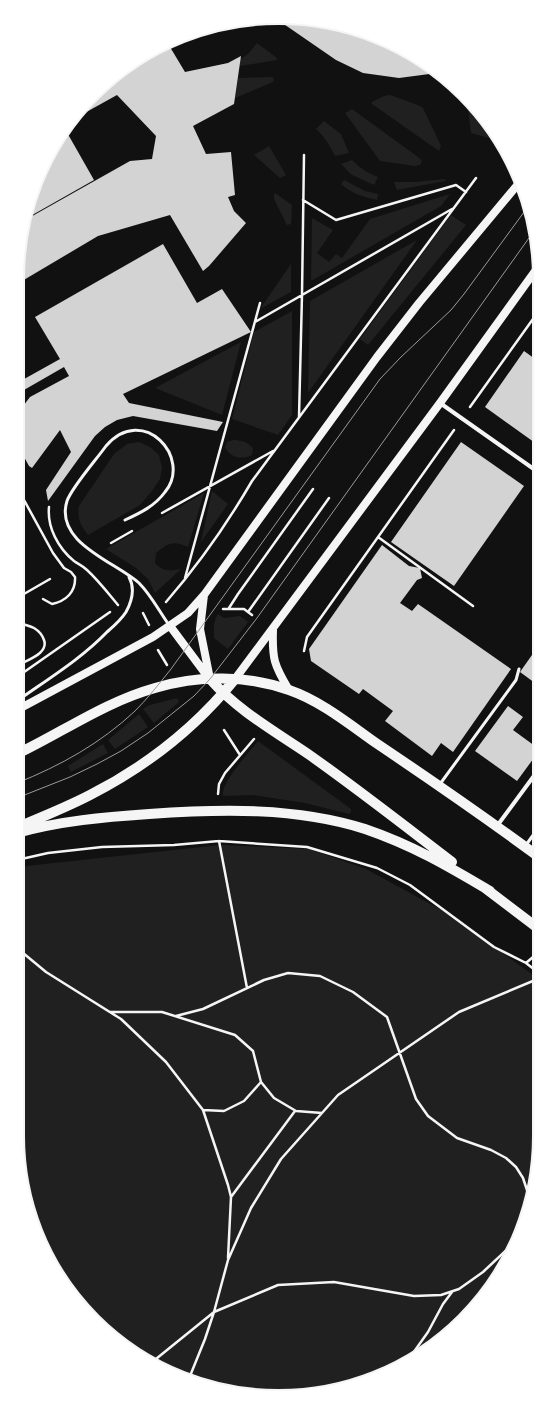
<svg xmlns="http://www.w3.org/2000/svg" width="557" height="1414" font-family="Poppins,sans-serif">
<rect width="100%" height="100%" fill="#111"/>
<path fill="#202020" d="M257,43l20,15v2l-37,6v-6l9,-7z
M272,77l2,2 -1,3 -38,16 3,-20z
M390,95l28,10 5,3 18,38 -2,5 -67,-47v-2l12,-6z
M467,99l8,7 18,27 -4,5 -18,-5z
M352,109l66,48 4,4 -2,4 -5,1 -35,-5 -35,-48z
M324,121l17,13 8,19 -14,3c-5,-10 -10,-19 -19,-27z
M269,146l17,29 -6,3 -26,-23z
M352,160c8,8 15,13 26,17l-4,8 -22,-10 -11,-11z
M446,179l-1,2 -48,9 -3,-8h20z
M344,180l21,11 13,3 -1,6c-13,-3 -25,-6 -36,-16z
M275,193l17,12 -1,19 -4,1 -13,-26v-4z
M450,194l-9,12 -130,75 1,-63 21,12 -16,23 12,9 7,-8 6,4 28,-39z
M451,215l15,10 -98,120 -8,-6z
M417,240l-109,153 2,-92z
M291,264v28l-31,17z
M292,311v104l-14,20 -46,-16 22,-87z
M241,342l-19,73 -67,-27z
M233,440c9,0 14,2 20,8l-1,7c-10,5 -22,3 -27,-8l2,-5z
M139,442l11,5 9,8 3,13 -2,11 -8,12 -12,14 -52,30c-8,-11 -11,-16 -9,-29l35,-52 13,-10z
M212,491l16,13 -27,38z
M204,493l-16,54c-15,-7 -20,-4 -32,6l-1,10c8,9 15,8 26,6l-26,24 -7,-14 -12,-11 -30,-19z
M218,614l6,4 16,-2 8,6 -20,27 -14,-11c0,-8 -1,-17 4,-24z
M177,698l2,4 -25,21 -11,-14 7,-4z
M139,714l9,13 -33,22 -7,-9z
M258,741l93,68v3l-2,2 -44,-11 -52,-8 -30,1c-3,-13 27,-44 35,-55z
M103,744l5,9 -37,19 -3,-6z
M220,845l89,4 57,20 81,44 93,67v155l-14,84 -40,76 -77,67 -80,30 -85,3 -96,-33 -66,-54 -51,-88 -14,-84v-269z"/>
<path fill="#d3d3d3" d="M275,18l37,1 50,12 62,30 13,12 -38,5 -36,-5 -27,-13z
M167,42l18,30 43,-9 13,-7 -7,48 -41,22 13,28 25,-2 4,43 -7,2 6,14 12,12 -37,43 -6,5 -33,-56 -72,21 -81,48 10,-65 103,-58 22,-2 4,-23 -39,-41 -45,25 10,-14 37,-35z
M65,129l29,51 -67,38 4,-23 21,-47z
M163,244l34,59 25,-14 29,43 -128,62 6,9 94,19 -6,9 -84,-15 -16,4 -12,7 -10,9 -47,65 -2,-11 25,-38 -11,-22 -28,38 -3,-2 -12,-22v-30l13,-17 39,-21 -5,-9 -47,27v-11l43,-24 -25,-42z
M524,351l14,10v84l-53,-38z
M461,442l63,44 -70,100 -63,-44z
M382,545l27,21 11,2 2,10 -5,2 -17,23 12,8 6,-7 93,65 -58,83 -12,-9 -9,13 -47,-35 8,-10 -30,-22 -4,5 -48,-33 -2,-12z
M539,645v41l-19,-14z
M508,706l15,11 -10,13 26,19v2l-22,30 -42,-30z"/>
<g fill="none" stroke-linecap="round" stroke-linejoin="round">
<path stroke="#f5f5f5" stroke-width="2.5" d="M303,200l33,20 120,-35 10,7
M255,322l197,-113
M470,407l68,-95
M299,417l3,-122 2,-140
M24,500l29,53 11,15 7,4 4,5c1,15 -9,24 -23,27l-9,-5
M49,507c-2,20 9,41 25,54 4,3 9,5 13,9 11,10 21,23 31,35
M162,513l111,-62
M378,537l95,69
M111,543l21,-12
M185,578l75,-275
M17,598l33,-19
M166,602c33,-38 61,-78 86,-121l224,-303
M229,608l9,-14 75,-105
M223,609h21l8,6
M248,612l81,-114
M143,613l6,12
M17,621c5,4 12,4 17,7 5,3 8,6 10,12 5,14 -18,20 -27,26l2,10
M158,650l9,15
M304,651l3,-14 147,-207
M17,677l93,-65
M224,730l16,25
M218,794l1,-10 6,-11 29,-34
M219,841l28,147
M17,860l31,-7 54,-6 72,-2 45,-4 88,6 70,21 33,17 84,62 32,16 14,11
M17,948l29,24 75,47 45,43 37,48 25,75 3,12 -3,61
M526,963l14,-12
M110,1012h52l73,23 18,16 8,31 13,16 22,13 26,2
M176,1016l27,-7 61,-29 24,-7 32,3 33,16 34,25 29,82 12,17 29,22 34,12 15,8 10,9 7,11 4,12 2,12
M203,1110l21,1 20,-10 17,-19
M231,1197l64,-86
M151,1363l63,-51 64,-27 56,-3 80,14 27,-1 18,-6 24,-17 30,-28
M406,1363l22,-31 15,-28 9,-12
M190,1376l15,-37 9,-27 14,-52 23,-52 30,-49 57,-64 121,-83 81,-34"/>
<path stroke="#f5f5f5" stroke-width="3" d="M125,520c15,-7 30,-14 40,-28 28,-34 -22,-89 -59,-46 -10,14 -34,41 -39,55 -13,42 49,61 72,82 12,12 20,28 30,42
M17,701c31,-22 64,-42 90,-69 7,-6 14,-12 19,-20 6,-11 9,-24 3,-35
M440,784l76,-104 3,-11
M526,845l13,-18"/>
<path stroke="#f5f5f5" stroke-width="4" d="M440,403l98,69
M497,826l42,-57"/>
<path stroke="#f5f5f5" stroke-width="8" d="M204,595l-4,34 10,50
M170,626l38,51
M273,630c-1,29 1,35 16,60
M235,679l205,-276 98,-136
M17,710l136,-73 35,-24 16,-18 173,-238 42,-54 100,-120"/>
<path stroke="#f5f5f5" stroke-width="10" d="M210,679c28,32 66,53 101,77 48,34 94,70 141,106
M17,754c46,-22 88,-52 138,-66 43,-13 92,-13 134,2 32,11 60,34 87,53 55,37 110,75 163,114
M18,827c24,-10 49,-20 72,-32 55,-28 106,-68 145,-116
M17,833c43,-12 87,-16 132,-19 71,-5 147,-7 216,15 47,16 83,37 125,62
M485,888l54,41"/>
<path stroke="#9a9a9a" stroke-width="1" d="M17,783c43,-17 84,-40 118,-72 13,-13 24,-27 36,-42l209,-290 21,-22 50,-47 13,-16 63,-86
M17,798l53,-21 27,-13 24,-13 27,-18 46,-37 16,-17 47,-61 277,-387"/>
</g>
<path d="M0 0H557V1414H0ZM278 24H279A254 254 0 0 1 533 278V1136A254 254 0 0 1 279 1390H278A254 254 0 0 1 24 1136V278A254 254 0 0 1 278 24Z" fill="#fff" fill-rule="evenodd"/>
<path fill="none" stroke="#f5f5f5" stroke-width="2" d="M278 24H279A254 254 0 0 1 533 278V1136A254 254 0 0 1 279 1390H278A254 254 0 0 1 24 1136V278A254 254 0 0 1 278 24Z"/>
</svg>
